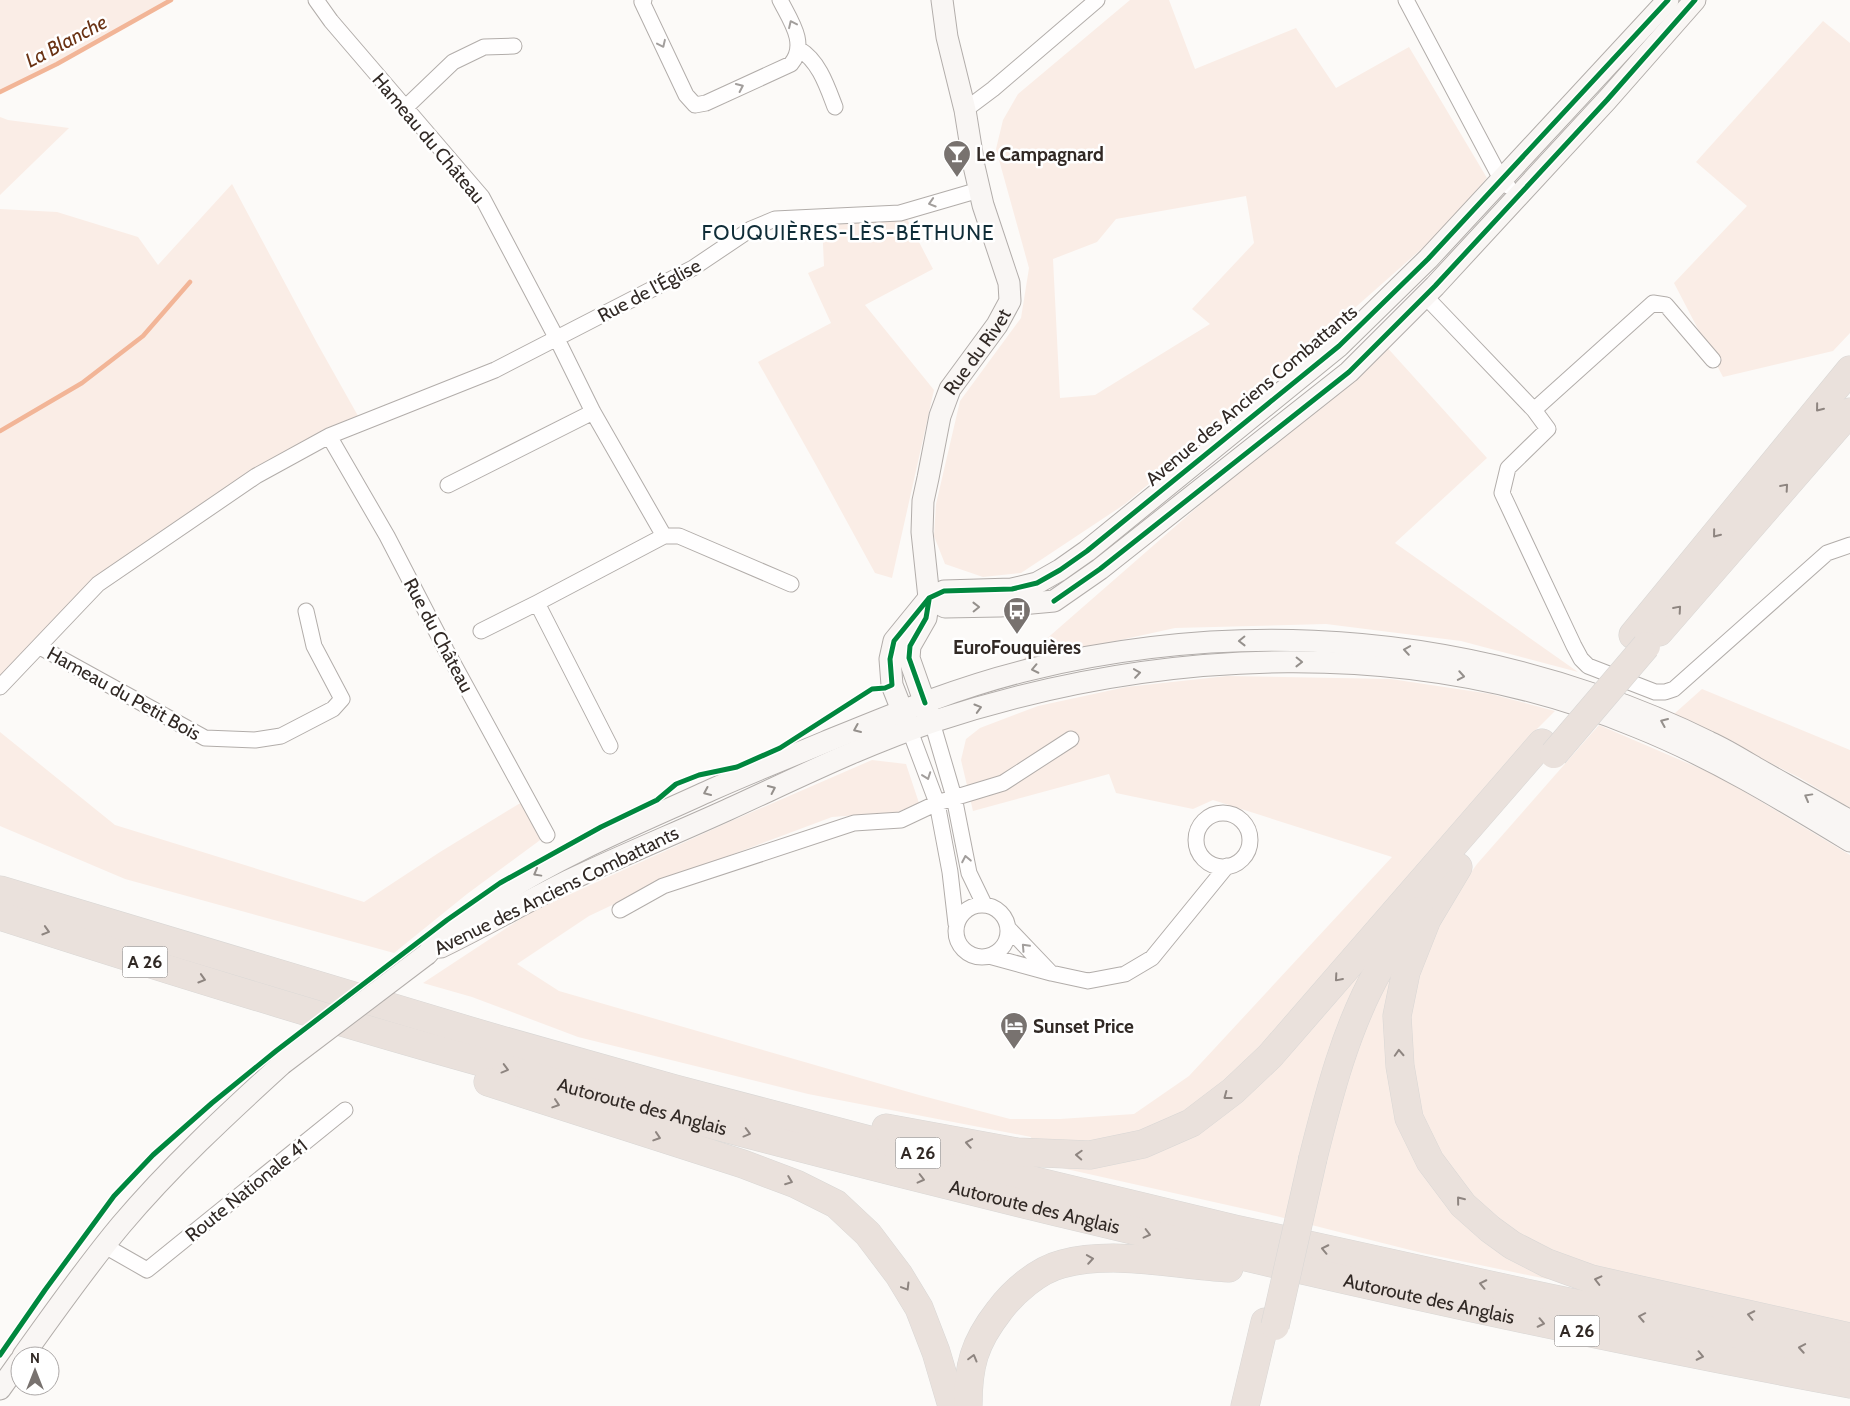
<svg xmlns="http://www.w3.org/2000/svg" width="1850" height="1406" font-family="Cabin,sans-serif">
<rect width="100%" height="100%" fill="#fcfaf8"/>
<path fill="#faede6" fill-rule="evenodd" d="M0,0h171l-107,61 -64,31z
M1130,0h39l26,69 101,-41 40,60 73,-41 78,131 -52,59 -146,129 -164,138 -104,69 -38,4 -38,-13 -11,-28 2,-32 24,-103 61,-83 8,-50 -33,-119 7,-29 15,-26zM1246,196l8,47 -62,66 18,15 -115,71 -35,3 -7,-139 44,-17 19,-23z
M1823,21l27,22v290l-17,18 -110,26 -49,-94 73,-77 -51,-44z
M0,117l8,3 61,8 -69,67z
M232,184l85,159 45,80 -33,13 -195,124 -134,127v-478l57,3 81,25 20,28z
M907,219l26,50 -68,36 69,85 -42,188 -17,-5 -59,-108 -58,-103 73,-39 -23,-50 16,-7 -2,-43z
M1384,344l103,114 -92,85 183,129 -117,-31 -135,-17 -151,4 -155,34z
M1227,676l164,3 100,15 64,17 -24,24 -111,131 21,49 36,-51 122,-139 123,53 128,77v471l-277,-64 -26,17 -125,-26 -146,-37 -241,-54 -4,-25 -223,-43 -230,-57 -106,-40 -49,-14 108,-71 198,-90 143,-62 34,4 13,39 -21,9 -66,5 -165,62 -78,37 -72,48 42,27 360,104 91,24h50l74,-5 55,-38 203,-219 -179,-57 -20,9 -77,-16 -7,-19 -136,37 -12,-51 5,-21 14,-11 58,-22 88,-19z
M1702,689l148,61v58l-50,-30 -126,-64z
M0,732l115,93 249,77 76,-50 87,-53 20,36 -80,59 -73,59 -269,-74 -125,-53z"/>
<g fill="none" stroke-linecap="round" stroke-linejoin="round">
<path stroke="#f2b597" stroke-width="4.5" d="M0,92l57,-28 114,-64
M0,431l82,-48 61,-47 47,-54"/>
<defs>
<path id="street" d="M316,0l15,21 151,176 75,142 36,73 71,124
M644,0l-2,2 44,93 9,10 11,-2 85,-39c17,-20 -1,-44 -11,-64
M1406,0l95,179 7,7
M799,49c20,12 28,37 36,58
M405,108l48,-46 31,-15 30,-1
M965,110l28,-21 104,-89
M1425,296l109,114 14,19 -40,39 -6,25 72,153 7,13 7,7 67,26h10l9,-3 153,-136 23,-8
M1534,410l119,-107 13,2 47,55
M329,436l58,100 59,114 101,185
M448,485l145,-73
M537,603l73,143
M481,631l56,-28 127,-67h15l112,48
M40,647l165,91 50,2 26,-4 52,-27 9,-10 -28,-53 -8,-35
M0,687l98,-103 158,-108 73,-40 166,-66 198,-102 58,-39 24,-10 125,-6 79,-23
M932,722l22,75 15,76 15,31
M910,731l27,72 13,69 6,52
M1196 840a27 27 0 1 1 54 0a27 27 0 1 1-54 0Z
M956 931a26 26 0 1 1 52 0a26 26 0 1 1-52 0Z
M620,910l43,-24 191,-63 47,-3 36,-17 66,-20 68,-44
M989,956l62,17 -42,-44
M1051,973l37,8 37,-7 27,-16 75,-92
M105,1246l42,24 198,-160"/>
<g id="secondary">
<path d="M929,598l16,9 55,-1 54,-5 46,-32 249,-197 86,-86 172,-186 88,-100"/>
<path id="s1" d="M929,715l-20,-57 1,-12 16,-28 3,-20 -7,-66 1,-31 5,-23 12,-62 10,-27 47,-64 13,-24 -1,-18 -26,-78 -9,-39 -9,-56 -18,-73 -5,-37"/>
<path d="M907,723l-15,-38 -2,-26 4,-18 35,-43 15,-7 68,-2 25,-6 23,-13 27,-19 252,-205 89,-87 240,-259"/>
<path d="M441,947c43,-21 85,-45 127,-66 52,-25 106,-47 159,-71 68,-31 136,-65 208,-89 225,-74 480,-86 702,6 75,30 144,72 213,114"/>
<path d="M427,954c22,-27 43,-40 71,-58 67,-43 141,-73 213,-106 38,-17 76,-32 114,-48 66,-27 133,-55 203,-72 189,-46 383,-39 568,25 38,13 77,29 113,47 16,7 32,17 47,26 32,18 63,35 94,53"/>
<path d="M23,1356c32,-45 63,-89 98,-131 49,-58 105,-110 161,-161"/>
<path d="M0,1389l20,-28"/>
</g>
<g id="highway">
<path d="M1659,632l191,-220"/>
<path d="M1633,635l217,-265"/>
<path d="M1458,867l-31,52 -21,53 -9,44 3,50 9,52 21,43 33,44 27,24 22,16 35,18 44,16 259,58"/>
<path d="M0,890l487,146 188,53 240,63 320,77 314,69 216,44 85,15"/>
<path id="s2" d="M0,916c143,46 287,91 431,132 219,62 439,119 659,172 252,61 505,117 760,164"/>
<path d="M488,1082l255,82 53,20 40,20 32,30 31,41 20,33 17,44 16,54"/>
<path d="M886,1128l131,24 73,3 53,-11 48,-21 42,-32 37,-35 272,-313"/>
<path d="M1313,1158c16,-64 33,-130 65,-187 12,-21 27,-41 41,-60"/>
<path d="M968,1406c0,-40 6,-63 31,-95 14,-19 39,-41 63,-47 54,-14 112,1 167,4"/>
<path d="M1245,1406l20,-84"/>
</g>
</defs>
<use href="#street" stroke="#b2adaa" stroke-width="17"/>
<use href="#secondary" stroke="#b2adaa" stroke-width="23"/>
<use href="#highway" stroke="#d9d7d5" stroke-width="29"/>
<use href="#street" stroke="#fffefe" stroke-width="15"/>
<use href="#secondary" stroke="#f9f6f4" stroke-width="21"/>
<use href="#highway" stroke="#eae1dc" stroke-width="28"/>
<defs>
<path id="secondary-bridge" d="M282,1064l145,-110"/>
<path id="highway-bridge" d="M1554,754l92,-108
M1275,1326l38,-168"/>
</defs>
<use href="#secondary-bridge" stroke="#b2adaa" stroke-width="23" stroke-linecap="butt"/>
<use href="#highway-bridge" stroke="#d9d7d5" stroke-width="29" stroke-linecap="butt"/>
<use href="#secondary-bridge" stroke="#f9f6f4" stroke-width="21"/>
<use href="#highway-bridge" stroke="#eae1dc" stroke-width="28"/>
<defs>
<path id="cycleway" d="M1054,601l46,-32 249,-197 86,-86 172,-186 88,-100
M925,703l-16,-45 1,-12 16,-28 3,-18
M0,1355l45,-65 69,-94 39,-41 59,-52 64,-52 171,-131 53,-37 101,-56 56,-27 19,-16 23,-9 38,-8 43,-19 92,-59 13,-1 7,-3 -2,-26 4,-18 35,-43 15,-7 68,-2 25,-6 23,-13 27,-19 252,-205 89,-87 240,-259"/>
</defs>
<use href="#cycleway" stroke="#fff" stroke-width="8"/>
<use href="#cycleway" stroke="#00873e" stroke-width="5"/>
</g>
<defs><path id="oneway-chevron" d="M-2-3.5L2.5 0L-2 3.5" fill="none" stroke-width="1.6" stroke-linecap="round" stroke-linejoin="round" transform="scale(1.25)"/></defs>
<g stroke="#a29e9c">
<use href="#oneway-chevron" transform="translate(792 24) rotate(-115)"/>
<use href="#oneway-chevron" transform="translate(662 44) rotate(65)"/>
<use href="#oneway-chevron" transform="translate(740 87) rotate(-25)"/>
<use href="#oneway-chevron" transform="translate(932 203) rotate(163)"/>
<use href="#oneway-chevron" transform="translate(927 776) rotate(70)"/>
<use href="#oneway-chevron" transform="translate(966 859) rotate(-101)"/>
<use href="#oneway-chevron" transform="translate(1025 947) rotate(-133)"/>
</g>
<g stroke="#8e8580">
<use href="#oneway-chevron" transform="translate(1819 408) rotate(129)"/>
<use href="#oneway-chevron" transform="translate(1785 487) rotate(-49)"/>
<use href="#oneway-chevron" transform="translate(1716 534) rotate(129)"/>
<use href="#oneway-chevron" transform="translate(1678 609) rotate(-49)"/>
<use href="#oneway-chevron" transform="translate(46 931) rotate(17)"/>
<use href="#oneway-chevron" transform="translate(1338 978) rotate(131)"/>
<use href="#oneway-chevron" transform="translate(202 979) rotate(17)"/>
<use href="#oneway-chevron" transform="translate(1399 1053) rotate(-93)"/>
<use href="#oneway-chevron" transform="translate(505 1069) rotate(15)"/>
<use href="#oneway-chevron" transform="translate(1227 1096) rotate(143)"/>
<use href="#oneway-chevron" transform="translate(556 1104) rotate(18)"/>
<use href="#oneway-chevron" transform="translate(747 1133) rotate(15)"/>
<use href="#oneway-chevron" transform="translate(657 1137) rotate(18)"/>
<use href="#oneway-chevron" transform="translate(969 1143) rotate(-170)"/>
<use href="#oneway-chevron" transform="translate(1079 1155) rotate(-177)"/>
<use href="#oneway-chevron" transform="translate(921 1179) rotate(14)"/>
<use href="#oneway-chevron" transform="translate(789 1181) rotate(21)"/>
<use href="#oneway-chevron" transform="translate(1460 1200) rotate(-129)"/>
<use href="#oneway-chevron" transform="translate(1147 1234) rotate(14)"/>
<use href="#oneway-chevron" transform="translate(1325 1249) rotate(-168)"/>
<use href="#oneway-chevron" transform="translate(1090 1259) rotate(-9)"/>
<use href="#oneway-chevron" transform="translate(1598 1280) rotate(-166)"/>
<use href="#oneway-chevron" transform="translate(1483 1284) rotate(-168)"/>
<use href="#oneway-chevron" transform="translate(906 1287) rotate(59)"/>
<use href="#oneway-chevron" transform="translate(1751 1315) rotate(-168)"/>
<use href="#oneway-chevron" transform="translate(1642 1317) rotate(-169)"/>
<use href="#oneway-chevron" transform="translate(1541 1323) rotate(12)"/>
<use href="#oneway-chevron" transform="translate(1802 1348) rotate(-170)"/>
<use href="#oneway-chevron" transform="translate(1700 1356) rotate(12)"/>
<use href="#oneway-chevron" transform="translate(973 1358) rotate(-75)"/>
</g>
<g stroke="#95908c">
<use href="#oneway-chevron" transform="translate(976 607) rotate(-1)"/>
<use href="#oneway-chevron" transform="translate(1242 641) rotate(179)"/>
<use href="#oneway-chevron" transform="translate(1407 650) rotate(-171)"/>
<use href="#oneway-chevron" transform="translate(1299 662) rotate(1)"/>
<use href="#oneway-chevron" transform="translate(1035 669) rotate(168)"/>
<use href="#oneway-chevron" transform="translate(1137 673) rotate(-8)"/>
<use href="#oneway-chevron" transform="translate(1461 676) rotate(10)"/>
<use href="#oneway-chevron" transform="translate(978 708) rotate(-16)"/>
<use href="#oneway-chevron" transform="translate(1664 722) rotate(-157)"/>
<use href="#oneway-chevron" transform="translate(857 729) rotate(157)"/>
<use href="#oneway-chevron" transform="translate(772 789) rotate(-25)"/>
<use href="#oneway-chevron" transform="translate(707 792) rotate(156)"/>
<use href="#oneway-chevron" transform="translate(1808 797) rotate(-151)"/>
<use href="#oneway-chevron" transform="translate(537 873) rotate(151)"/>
</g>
<defs>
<symbol id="bar-pin" viewBox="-11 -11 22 30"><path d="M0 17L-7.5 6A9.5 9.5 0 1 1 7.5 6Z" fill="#78726f" stroke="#fff"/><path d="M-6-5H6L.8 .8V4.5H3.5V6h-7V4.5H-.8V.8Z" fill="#fff"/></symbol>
<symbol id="bus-pin" viewBox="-11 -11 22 30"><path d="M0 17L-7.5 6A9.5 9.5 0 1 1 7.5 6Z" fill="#78726f" stroke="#fff"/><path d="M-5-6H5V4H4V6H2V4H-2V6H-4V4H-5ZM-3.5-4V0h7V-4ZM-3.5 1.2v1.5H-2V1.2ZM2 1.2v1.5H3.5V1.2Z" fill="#fff"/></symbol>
<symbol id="hotel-pin" viewBox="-11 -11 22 30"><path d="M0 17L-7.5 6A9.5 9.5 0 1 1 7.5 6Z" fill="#78726f" stroke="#fff"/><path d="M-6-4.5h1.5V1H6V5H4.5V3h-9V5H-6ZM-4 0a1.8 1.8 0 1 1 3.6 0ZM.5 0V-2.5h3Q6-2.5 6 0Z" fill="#fff"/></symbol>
</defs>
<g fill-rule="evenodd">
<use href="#bar-pin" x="941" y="138" width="32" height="43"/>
<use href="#bus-pin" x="1001" y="595" width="32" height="43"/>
<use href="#hotel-pin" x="998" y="1010" width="32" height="43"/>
</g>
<g text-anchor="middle" stroke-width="5" stroke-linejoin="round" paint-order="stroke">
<g fill="#fff" stroke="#6f6966" stroke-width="1">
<rect x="122.5" y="946.5" width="45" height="31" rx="4"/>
<rect x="895.5" y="1137.5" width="45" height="31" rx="4"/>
<rect x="1554.5" y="1315.5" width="45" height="31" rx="4"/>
</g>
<g font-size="18" font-weight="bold" fill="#312925">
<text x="145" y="968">A 26</text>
<text x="918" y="1159">A 26</text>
<text x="1577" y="1337">A 26</text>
</g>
<g font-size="19" fill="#312925" stroke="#fff">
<text transform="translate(429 138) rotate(50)" y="7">Hameau du Château</text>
<text transform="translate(649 290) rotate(-28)" y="7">Rue de l'Église</text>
<text dy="7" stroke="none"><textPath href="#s1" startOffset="384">Rue du Rivet</textPath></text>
<text transform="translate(1251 395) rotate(-40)" y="7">Avenue des Anciens Combattants</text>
<text transform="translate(439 635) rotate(62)" y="7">Rue du Château</text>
<text transform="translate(124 693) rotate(29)" y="7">Hameau du Petit Bois</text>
<text transform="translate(556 890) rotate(-26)" y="7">Avenue des Anciens Combattants</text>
<text dy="7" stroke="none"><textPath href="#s2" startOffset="670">Autoroute des Anglais</textPath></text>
<text transform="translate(246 1190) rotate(-39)" y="7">Route Nationale 41</text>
<text dy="7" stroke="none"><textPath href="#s2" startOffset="1075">Autoroute des Anglais</textPath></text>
<text dy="7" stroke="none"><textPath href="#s2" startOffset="1480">Autoroute des Anglais</textPath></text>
</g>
<g font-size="19" font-weight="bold" fill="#312925" stroke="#fff" text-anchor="start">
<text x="976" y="161">Le Campagnard</text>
<text x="1017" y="654" text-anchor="middle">EuroFouquières</text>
<text x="1033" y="1033">Sunset Price</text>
</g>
<g font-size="20" font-style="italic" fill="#6a3314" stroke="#fff">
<text transform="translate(66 41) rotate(-28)" y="7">La Blanche</text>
</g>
<g font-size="21" letter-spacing="1" fill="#102d38" stroke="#fff">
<text x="848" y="240">FOUQUIÈRES-LÈS-BÉTHUNE</text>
</g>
</g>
<g transform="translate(35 1371)"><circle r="24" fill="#ffffff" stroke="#ada9a8"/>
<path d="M0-4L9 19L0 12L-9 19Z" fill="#78726f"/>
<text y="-8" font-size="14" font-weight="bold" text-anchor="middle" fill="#312925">N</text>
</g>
</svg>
